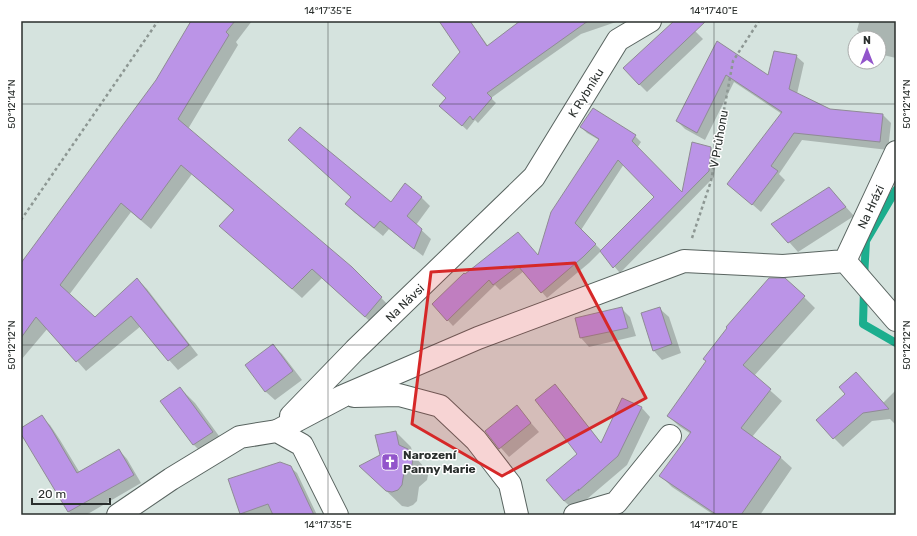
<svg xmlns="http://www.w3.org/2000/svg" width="917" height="536" font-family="Rubik,sans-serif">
<rect width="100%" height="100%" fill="#d5e3de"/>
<path fill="#0003" fill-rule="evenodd" d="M192,21h60l-16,21 2,3 -50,84 174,149 29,30 -16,18 -53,-48 -20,20 -82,-72 14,-15 -42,-37 -41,55 -20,-17 -62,83 26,24 42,-40 10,10 51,66 -20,15 -9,-10 -28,-34 -55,45 -38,-43 -27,32v-96l136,-183z
M440,21h30l18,25 33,-25h98l-38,13 -57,40 -33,24 5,5 -18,20 -3,-3 -8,10 -22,-20 2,-12 15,-46z
M677,21h8l18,18 -56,53 -8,-8z
M857,21h39v37l-17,-4v-16h-15l-7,-8 2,-7z
M717,43l51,33 28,-20 8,7 -7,31 33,16 53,5 8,8 -3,27 -86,-10 -23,34 6,6 -24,32 -32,-28 53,-70 -48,-32 -29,58 -20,-11 -8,-8z
M581,127l54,9 6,6 -4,6 46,46 28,-46 6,6 -3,23 -94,96 -19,-22 -12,12 -42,35 -23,-27 -24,19 -5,-5 -42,41 -20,-22 105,-48 61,-116 -12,-7zM624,164l32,33 -55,53 -20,-20z
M829,188l25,28 -56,36 -25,-28z
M352,197l39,6 30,-6 9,9 -14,19 15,14 -8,17 -34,-27 -6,7 -28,-23 -9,-9z
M804,297l11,11 -61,68 28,25 -30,36 29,21 11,10 -32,47h-46l-42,-28 -11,-11 30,-42 -12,-8 -11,-10z
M621,308l9,9 6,19 -47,11 -8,-9z
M660,309l9,8 12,36 -19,7 -8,-9z
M273,345l9,9 20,26 -27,20 -9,-8 -20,-26z
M555,385l8,9 39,50 20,-44 20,8 8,9 -23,48 -40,34 -14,10 -9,-8 15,-47z
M180,388l15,15 32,44 -18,13 -15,-15 -32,-44z
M896,390v35l-6,-6 -18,2 -29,26 -9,-9 13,-44 36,9z
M517,407l22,25 -30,25 -23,-26z
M41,417l9,8 10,15 20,33 39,-23 8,9 14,24 -55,32h-14l-3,-3 -48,-80v-3z
M396,432l15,15 2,8 14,15 1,5 -1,5 -8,7 -2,14 -4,4 -5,2 -6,-1 -26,-25 6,-25z
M290,467l7,6 20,42h-75l-12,-35z"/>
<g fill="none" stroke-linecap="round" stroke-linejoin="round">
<path stroke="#1cae8e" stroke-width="8" d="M864,278l2,-37 30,-51
M864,289l-1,35 33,19"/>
</g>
<path fill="#bb94e7" stroke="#8f8b95" d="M191,21h44l-9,11 3,3 -51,84 174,148 30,30 -17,20 -53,-48 -20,20 -73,-63 15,-16 -53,-45 -40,55 -20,-17 -61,82 35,32 42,-39 52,67 -21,16 -37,-45 -55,46 -40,-45 -15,21v-75l135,-183z
M439,21h31l17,25 33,-25h68l-101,72 5,5 -19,22 -3,-4 -8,10 -23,-20 7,-8 -14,-13 28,-33z
M674,21h32l-67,64 -16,-17z
M717,41l51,34 6,-24 23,4 -8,34 41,20 53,5 -3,28 -86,-9 -23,33 7,5 -26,34 -25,-21 55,-72 -56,-37 -29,58 -21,-12z
M593,108l43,27 -4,6 50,51 10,-50 19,5 -2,24 -96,97 -13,-17 54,-54 -36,-37 -43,63 21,21 -13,13 -42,36 -23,-27 -25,19 -4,-5 -42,41 -15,-17 32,-31 1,1 53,-42 20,23 13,-43 48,-73 -19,-12z
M300,127l91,75 14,-19 17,14 -15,19 15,13 -8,20 -34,-28 -6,7 -29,-24 6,-7 -63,-57z
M829,187l17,20 -58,36 -17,-19z
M769,278h16l20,18 -62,69 28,24 -30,39 40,29 -40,58h-24l-58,-39 32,-44 -24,-16 39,-55 -3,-2 24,-31 -1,-1z
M622,307l6,21 -48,10 -5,-20z
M660,307l12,37 -19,7 -12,-38z
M273,344l20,27 -28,21 -20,-27z
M856,372l33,37 -26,4 -30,26 -17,-19 29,-26 -6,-7z
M555,384l46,59 21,-45 20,9 -24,49 -40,35 1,-2 -15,12 -18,-21 31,-26 -42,-54z
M180,387l33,45 -20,13 -33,-44z
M517,405l14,18 -32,26 -14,-18z
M42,415l10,15 25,43 42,-24 15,26 -66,37 -47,-78v-6z
M396,431l3,14 9,4 4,5 1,5 -1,6 -8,7 -2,13 -4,5 -6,2 -6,-1 -27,-25 21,-11 -5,-20z
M280,462l11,4 23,49h-41l-5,-11 -28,10 -12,-35z"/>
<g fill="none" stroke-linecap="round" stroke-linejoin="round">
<defs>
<path id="street" d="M845,261l51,-109
M845,261l51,59
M354,396l45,-1 41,11 36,34 34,44 7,31
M291,416l64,-66 179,-173 84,-137 32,-19
M277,431l66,-35 135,-58 206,-77 99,5 62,-5
M575,515l41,-12 54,-67"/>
<path id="secondary" d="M118,515l53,-36 69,-42 37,-6 25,14 35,70"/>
</defs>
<use href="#street" stroke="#596460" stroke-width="24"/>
<use href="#secondary" stroke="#596460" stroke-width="24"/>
<path stroke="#8d9793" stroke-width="2.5" stroke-dasharray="3 3" stroke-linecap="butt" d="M21,220l137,-199
M692,238l19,-57 22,-120 26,-40"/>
<use href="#street" stroke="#fff" stroke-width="22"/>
<use href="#secondary" stroke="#fff" stroke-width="22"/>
</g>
<path fill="#d62828" fill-opacity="0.2" stroke="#d62828" stroke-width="3" stroke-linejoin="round" d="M575,263l71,135 -144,78 -90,-52 19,-152z"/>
<path fill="none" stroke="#2a2f2d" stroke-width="1" stroke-opacity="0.45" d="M328,21v494M714,21v494M21,104h875M21,345h875"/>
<defs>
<symbol id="church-square" viewBox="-11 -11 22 22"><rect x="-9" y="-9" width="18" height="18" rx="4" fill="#9255cb" stroke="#fff"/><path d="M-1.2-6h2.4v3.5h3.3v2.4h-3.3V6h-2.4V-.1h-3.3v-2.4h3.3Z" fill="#fff"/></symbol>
</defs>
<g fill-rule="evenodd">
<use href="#church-square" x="380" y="452" width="20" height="20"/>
</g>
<g text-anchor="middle" stroke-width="3" stroke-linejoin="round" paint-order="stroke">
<g font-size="12" fill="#2a2f2d" stroke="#fff">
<text transform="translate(586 93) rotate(-58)" y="4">K Rybníku</text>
<text transform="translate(719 139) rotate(-80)" y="4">V Průhonu</text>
<text transform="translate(871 207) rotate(-65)" y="4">Na Hrázi</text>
<text transform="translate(405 303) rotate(-44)" y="4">Na Návsi</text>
</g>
<g font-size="12" font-weight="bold" fill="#2a2f2d" stroke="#fff" text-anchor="start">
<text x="403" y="459">Narození<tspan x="403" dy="14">Panny Marie</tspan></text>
</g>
</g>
<rect width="917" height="536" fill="none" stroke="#ffffff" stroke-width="44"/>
<g transform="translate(867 50)"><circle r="19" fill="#ffffff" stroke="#aaacab"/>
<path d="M0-3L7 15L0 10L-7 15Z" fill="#9255cb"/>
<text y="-6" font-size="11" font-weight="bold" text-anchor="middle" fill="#2a2f2d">N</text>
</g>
<path d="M32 498v6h78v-6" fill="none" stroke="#2a2f2d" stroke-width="2"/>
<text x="38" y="498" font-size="12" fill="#2a2f2d" stroke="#ffffff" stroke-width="3" paint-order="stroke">20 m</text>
<rect x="22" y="22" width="873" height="492" fill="none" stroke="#2a2f2d" stroke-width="1.5"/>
<g font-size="10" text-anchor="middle" fill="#2a2f2d">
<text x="328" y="14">14°17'35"E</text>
<text x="714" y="14">14°17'40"E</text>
<text transform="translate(11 104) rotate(-90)" y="4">50°12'14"N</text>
<text transform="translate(906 104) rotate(-90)" y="4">50°12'14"N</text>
<text transform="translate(11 345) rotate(-90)" y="4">50°12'12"N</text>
<text transform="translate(906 345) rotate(-90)" y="4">50°12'12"N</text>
<text x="328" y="528">14°17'35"E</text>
<text x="714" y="528">14°17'40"E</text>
</g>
</svg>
